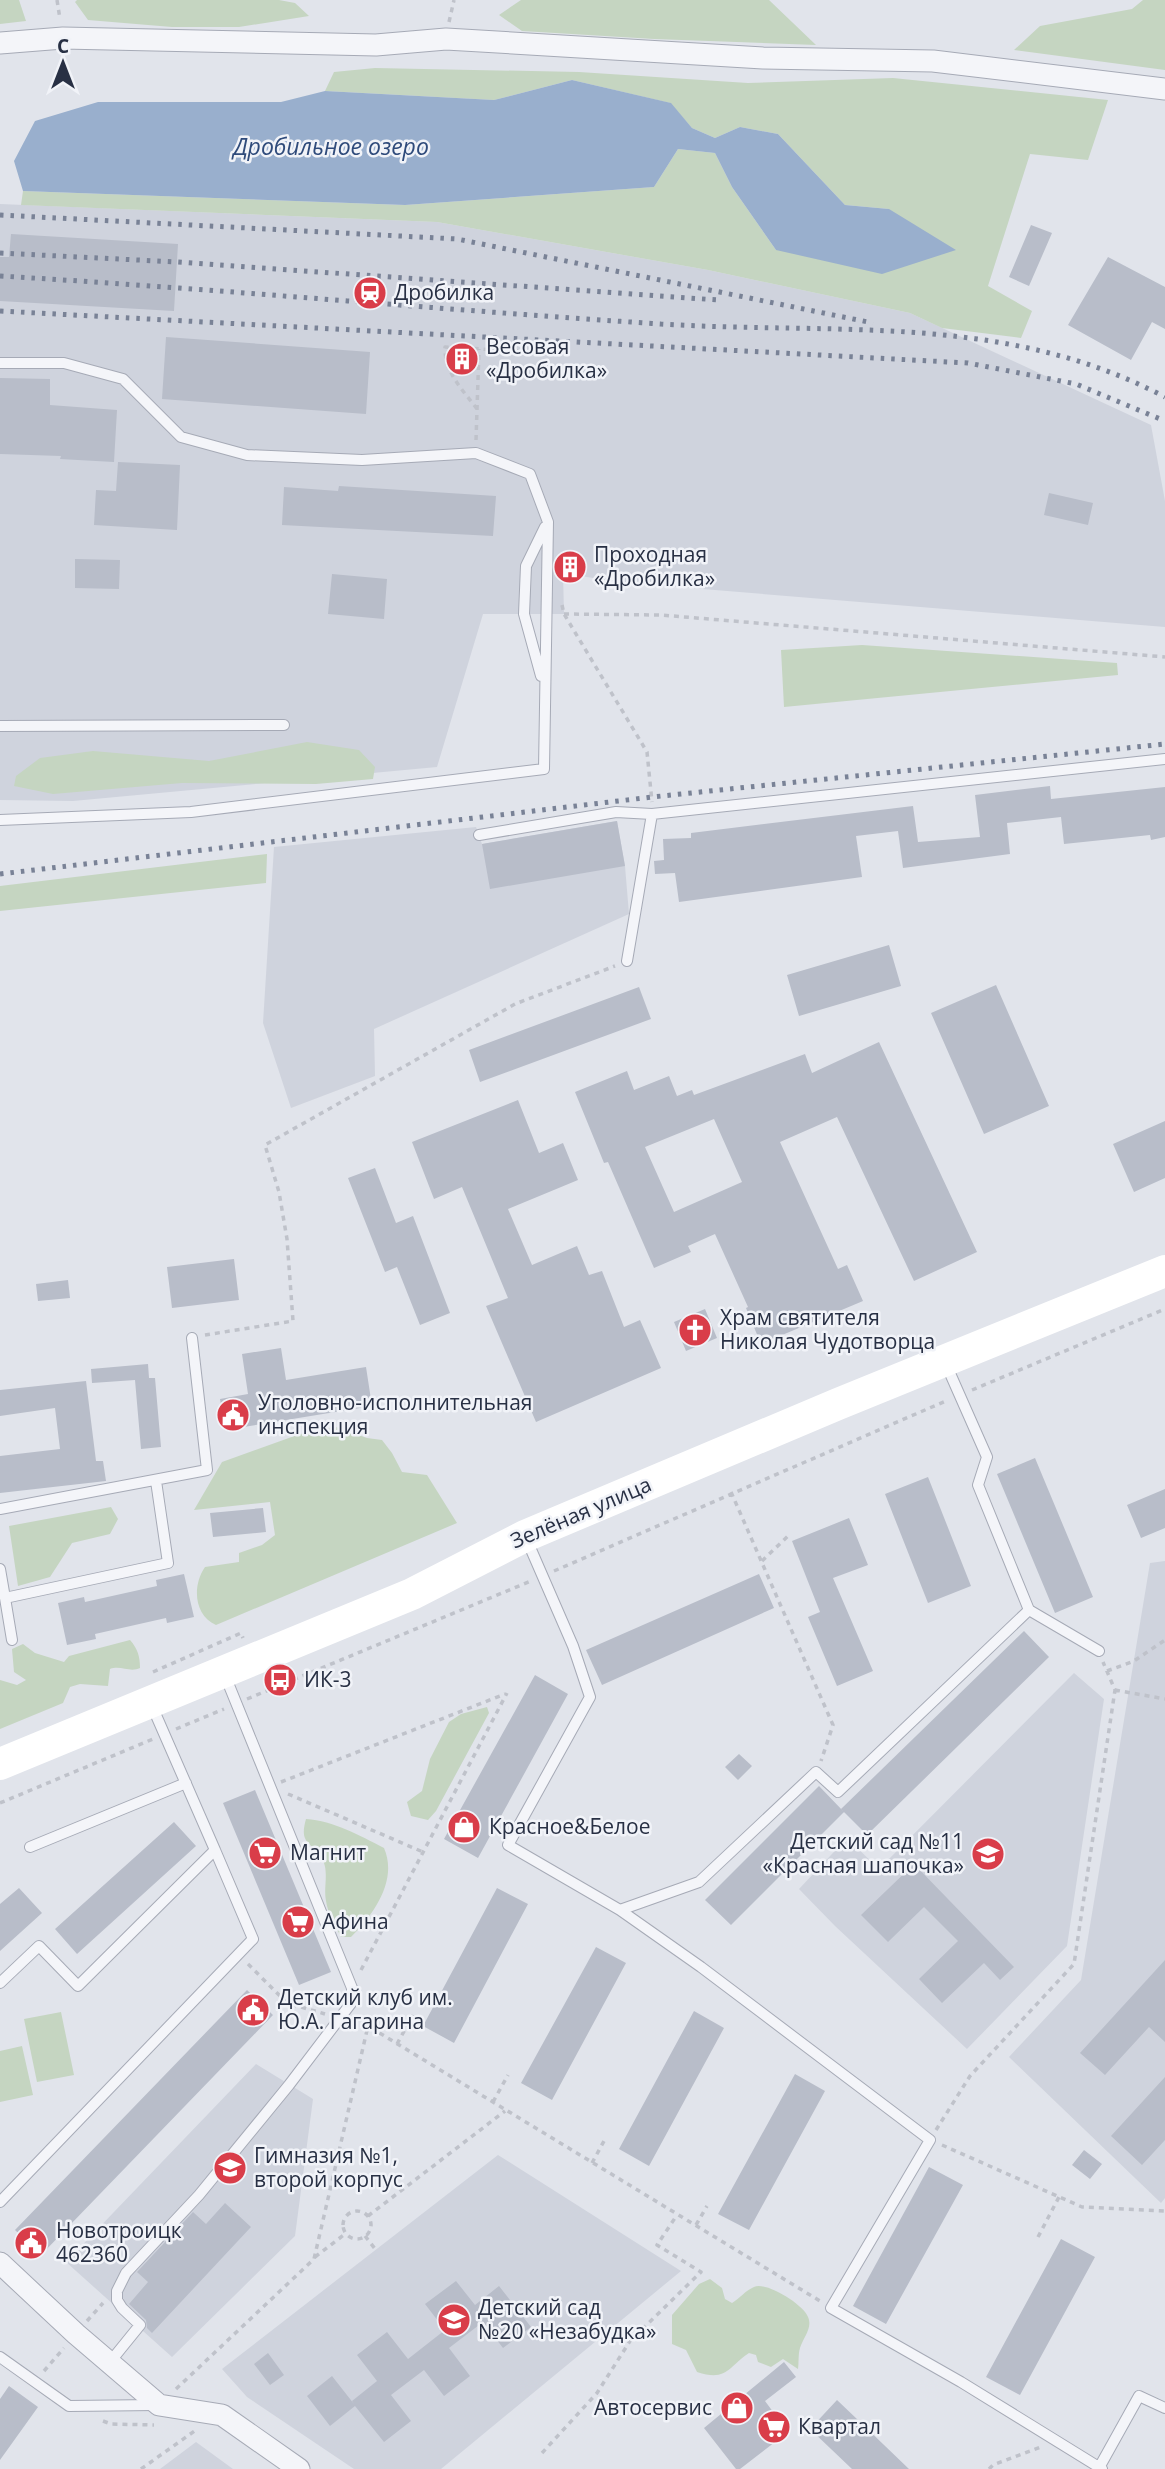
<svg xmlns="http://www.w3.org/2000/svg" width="1165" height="2469" font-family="'Open Sans',sans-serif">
<rect width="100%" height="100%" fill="#e1e4eb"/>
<path fill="#cfd3dd" d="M0,204l437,18 271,48 202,43 241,112 14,76v126l-548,-45 -54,-9 1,41h-81l-46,153 -364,34 -73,-1z
M617,821l8,45 4,48 -255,115 1,47 -84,32 -28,-85 11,-176 202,-20 6,17z
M1165,1561v637l-4,5 -152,-146 72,-77 69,-417z
M1074,1673l30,26 -37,247 -100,103 -132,-123 -36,-37 48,-51 32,31z
M256,2064l57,35 -18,137 -123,121 -106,-95z
M498,2155l183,116 -240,198h-87l-107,-72 -25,-28z
M196,2442l37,27h-73z"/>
<path fill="#c5d5c1" d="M0,0h19l7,21 -26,3z
M77,0h202l16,3 14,13 -70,11h-67l-84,-7 -13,-18z
M521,0h248l47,45 -162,-6 -132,-8 -23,-16z
M1143,0h22v70l-151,-20 26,-24 92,-17z
M375,68l204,4 169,11 145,-5 215,22 -20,60 -58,-6 -42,132 44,25 -11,27 -79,-10 -32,-15 -202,-43 -271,-48 -416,-17 2,-14 382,14 249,-18 24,-38 37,4 17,34 44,63 113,-41 -44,-4 -67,-71 -38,-7 -25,11 -23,-10 -22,-25 -98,-23 -78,20 -169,-9 9,-19z
M862,645l255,18 1,12 -334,32 -3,-57z
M307,742l52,8 16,17 -2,12 -57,5 -134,-1 -129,11 -39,-8 2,-10 24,-18 53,-7 116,10z
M267,854l-1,29 -266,28v-25z
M336,1427l31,11 15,2 10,13 10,19 25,3 30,48 -241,102c-22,-10 -24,-39 -11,-58l34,-5v-9l23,-8 13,-10 -5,-33 -76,8 28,-48 78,-28z
M111,1507l7,12 -8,15 -38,9 -22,34 -32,9 -9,-60z
M130,1640c8,9 10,17 10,28 -10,5 -19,-3 -30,1l-2,17 -28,-2 -10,3 -7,16 -63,26v-49l17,5 9,-5 -12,-8 -2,-23 11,-5 12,9 29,9 5,-6z
M487,1707l2,6 -53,98 -8,9 -17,-4 -4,-14 15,-11 8,-32 19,-37 12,-8z
M306,1819c28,2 53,16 78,29 14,32 -10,66 -33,89h-10c-6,-12 -13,-23 -15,-36 -3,-14 4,-31 -5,-44 -11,-16 -22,-13 -15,-38z
M61,2012l13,63 -37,7 -13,-63z
M22,2046l11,49 -33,7v-51z
M710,2279l12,9 3,11 7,4c7,-4 14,-13 22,-16 12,-6 50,18 54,30 5,11 -5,21 -8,31 -2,6 -1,15 -2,21l-15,-10 -12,8 -13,-5 -2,-7 -7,-2c-21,14 -22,29 -52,19l-11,-22 -14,-6v-29l27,-31z"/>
<path fill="#99afcd" d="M572,80l99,23 21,25 23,10 25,-11 38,7 67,71 44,4 67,41 -74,24 -106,-24 -44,-63 -17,-34 -37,-4 -24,38 -249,18 -382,-14 -9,-30 21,-40 63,-19h183l44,-11 169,9z"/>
<path fill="#b8bdc9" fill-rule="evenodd" d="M1031,225l21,8 -23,53 -20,-9z
M11,234l167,10 -4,67 -174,-10v-44h9z
M1108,257l57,30v42l-13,-7 -21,38 -63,-35z
M166,337l204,15 -4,62 -204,-15z
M0,378l50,1v26l67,5 -3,52 -54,-3 1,-3 -61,-2z
M118,462l62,3 -3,65 -83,-5 2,-35 20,1z
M339,486l157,10 -3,40 -211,-11 2,-38 54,4z
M1049,493l44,10 -5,22 -44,-10z
M75,559l45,1 -1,29 -44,-1z
M332,574l55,5 -3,40 -56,-5z
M1050,786l1,13 114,-12v50l-14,3 -1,-5 -86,9 -3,-27 -54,6 3,31 -107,14 -5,-37 -42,5 6,41 -183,25 -4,-29 -20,1 -1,-13 10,-1 -1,-21 28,-1v-5l222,-27 5,36 62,-5 -5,-42z
M617,821l8,45 -135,23 -8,-45z
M889,945l12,41 -102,30 -12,-41z
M996,985l53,121 -65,28 -53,-121z
M639,987l12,32 -171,63 -11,-32z
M879,1042l98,210 -63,29 -77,-164 -57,25 58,127 9,-4 16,36 -102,43 -15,-36 2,-1 -33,-73 -27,12 3,6 -37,16 -46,-106 -4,1 -29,-71 52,-21 7,19 35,-14 8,20 15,-6 2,5 111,-41 7,19zM714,1119l28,63 -68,30 -29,-65z
M518,1100l21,53 24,-10 15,37 -70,29 24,56 45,-19 12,29 13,-4 22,56 16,-7 21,48 -125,54 -50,-116 22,-8 -46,-111 -28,12 -22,-57z
M1165,1121v57l-31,14 -21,-48z
M375,1168l21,55 17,-7 37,97 -30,12 -23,-58 -12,5 -37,-94z
M234,1259l5,41 -67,8 -5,-41z
M68,1280l2,18 -32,3 -2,-17z
M705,1309l12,29 -31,13 -12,-29z
M281,1348l5,32 80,-13 6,39 -147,24 -5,-31 28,-5 -6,-40z
M148,1364l1,14h6l6,69 -20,2 -6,-69 -43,3 -1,-14z
M86,1381l10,80h7l3,20 -106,12v-37l60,-7 -5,-41 -55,8v-26z
M1035,1458l58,139 -38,16 -58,-139z
M928,1477l43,109 -43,17 -43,-109z
M1165,1489v39l-24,10 -14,-33z
M263,1508l3,24 -53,5 -3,-24z
M849,1518l19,47 -35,13 40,93 -36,15 -29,-69 12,-5 -28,-71z
M184,1574l10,43 -27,6 -1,-5 -71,16 1,5 -29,6 -9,-42 26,-6 1,5 72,-16 -1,-6z
M759,1574l15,34 -172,77 -16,-35z
M1024,1631l25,26 -182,178 -26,-26z
M535,1675l33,19 -90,164 -34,-19z
M739,1754l13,12 -14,14 -13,-13z
M819,1786l25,26 -113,113 -26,-25z
M255,1790l76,182 -32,13 -76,-182z
M174,1822l22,24 -119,108 -22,-25z
M914,1864l100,103 -14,13 -16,-17 -42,40 -23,-24 39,-38 -34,-34 -36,35 -27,-27z
M19,1888l23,25 -42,38v-47z
M497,1888l31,16 -74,139 -31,-17z
M596,1947l30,16 -74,137 -31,-17z
M1165,1960v82l-16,-15 -44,48 -25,-22z
M247,1990l26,25 -232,240 -26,-25z
M694,2011l30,17 -75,138 -30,-17z
M795,2074l30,17 -76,139 -31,-16z
M1165,2077v63l-23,25 -31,-29z
M1084,2150l18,14 -12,15 -18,-14z
M929,2167l34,18 -77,139 -33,-18z
M225,2203l26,24 -99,106 -5,-5 -1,-8 -17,-16 19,-22 -11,-10 56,-60 13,12z
M1061,2239l34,18 -75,138 -34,-18z
M456,2281l19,24 24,-19 32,41 -28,21 -20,-26 -34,26 21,28 -26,20 -20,-26 -33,25 20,26 -27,21 -29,-36 -25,20 -23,-30 25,-20 22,28 -2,-3 25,-20 -20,-26 30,-23 21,27 37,-29 -20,-26z
M268,2353l16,22 -14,10 -16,-21z
M784,2362l12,15 -31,24 23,31 -48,37h-4l-32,-41z
M9,2386l29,21 -38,53v-61z
M837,2400l21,20 51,49h-57l-42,-40z"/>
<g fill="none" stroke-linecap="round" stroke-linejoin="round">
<defs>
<path id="lane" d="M0,363h64l59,16 58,58 66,18 115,5 114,-7 54,21 18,48 -4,247 -353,43 -191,8
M541,676l-17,-62 2,-48 19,-39
M0,726l284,-1
M479,835l137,-23 36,2 513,-55
M627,961l25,-147
M0,1509l207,-39 -15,-132
M526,1538l47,108 17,51 -82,148 112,65 81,57 229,173 -99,168 130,74 141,87
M0,1569l5,29 163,-35 -12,-82
M5,1598l7,42
M1029,1610l70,41
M30,1847l156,-64
M620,1910l79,-28 117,-110 22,20 191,-182 -51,-125 9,-28 -42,-95
M0,1983l39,-37 39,40 137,-136 -63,-144
M0,2202l253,-263 -38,-89
M0,2357l69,49 87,-1
M110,2362l30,-37 -18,-17 -5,-8v-9l9,-18 73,-78 90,-110 63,-83v-14l-128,-315
M1100,2466l39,-70 26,12"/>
<path id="street" d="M0,43l63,-5 313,7 70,-6 317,19 170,3 232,28
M0,2263l76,71 83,71 63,10 77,54"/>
</defs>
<use href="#lane" stroke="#a6aab6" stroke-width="12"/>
<use href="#street" stroke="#a6aab6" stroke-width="23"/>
<path stroke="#bfc2ca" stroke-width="3.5" stroke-dasharray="5 5" stroke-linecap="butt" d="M57,0l3,19
M449,22l5,-22
M477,409c-14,-19 -33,-37 -32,-62l108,6
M476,440l3,-91
M562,605l2,9 83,138 5,50
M564,614l97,1 504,42
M205,1335l88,-14 -6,-82 -8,-47 -14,-47 250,-141 100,-38
M972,1390l193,-81
M731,1492l102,233 -12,36
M762,1561l27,-26
M554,1571l394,-171
M1107,1671l27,-10 31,-21
M153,1672l88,-39 2,5
M1115,1690l50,9
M247,1699l284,-118
M176,1729l48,-20
M281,1782l224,-88
M288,1794l135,58
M0,1803l153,-64
M248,1964l39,39 38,11
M361,1970l146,-277
M352,2022l16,4 452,275
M397,2044l16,-29
M493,2102l15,-27
M936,2130l34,-54 104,-112 41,-274 -12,-28
M942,2145l140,62 83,4
M592,2163l12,-22
M343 2225a14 14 0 1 1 28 0a14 14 0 1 1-28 0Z
M368,2216l137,-105
M696,2225l11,-19
M365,2236l11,14
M1038,2237l21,-40
M315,2257l30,-23
M87,2321l16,-18
M44,2371l20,-23
M176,2389l138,-130 54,-233
M103,2421l8,3 43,1
M542,2453l55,-60 33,-52 71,-69 -44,-27 20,-30
M141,2469l55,-39
M989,2469l4,-4 48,-18"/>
<use href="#lane" stroke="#f4f5f9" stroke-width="10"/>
<use href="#street" stroke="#f4f5f9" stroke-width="21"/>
<path stroke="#fff" stroke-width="32" d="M0,1764l412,-170 113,-58 313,-132 327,-133"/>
<path stroke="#798296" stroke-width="5" stroke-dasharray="3.5 7" stroke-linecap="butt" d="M0,215l457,24 416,84
M0,253l177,9 541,38
M0,276c221,13 441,34 661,48 175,11 342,-12 504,73
M0,311l968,52 108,21 89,37
M0,874l652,-77 513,-53"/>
</g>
<defs>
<symbol id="station-disc" viewBox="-11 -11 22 22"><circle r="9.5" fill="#d93d49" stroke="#f1f3f8"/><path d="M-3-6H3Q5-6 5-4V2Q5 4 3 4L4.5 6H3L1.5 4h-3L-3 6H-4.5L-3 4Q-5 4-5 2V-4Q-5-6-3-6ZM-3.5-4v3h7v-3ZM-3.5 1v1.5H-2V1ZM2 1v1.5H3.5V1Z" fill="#fff"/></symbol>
<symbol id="building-disc" viewBox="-11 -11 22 22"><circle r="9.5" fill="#d93d49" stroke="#f1f3f8"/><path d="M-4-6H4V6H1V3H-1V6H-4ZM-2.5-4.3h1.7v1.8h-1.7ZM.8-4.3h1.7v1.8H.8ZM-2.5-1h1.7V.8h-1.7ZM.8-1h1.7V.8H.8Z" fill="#fff"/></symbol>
<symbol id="church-disc" viewBox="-11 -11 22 22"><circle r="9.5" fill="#d93d49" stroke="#f1f3f8"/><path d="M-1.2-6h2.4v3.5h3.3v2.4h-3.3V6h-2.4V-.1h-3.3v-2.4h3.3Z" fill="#fff"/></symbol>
<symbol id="civic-disc" viewBox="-11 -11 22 22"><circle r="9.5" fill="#d93d49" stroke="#f1f3f8"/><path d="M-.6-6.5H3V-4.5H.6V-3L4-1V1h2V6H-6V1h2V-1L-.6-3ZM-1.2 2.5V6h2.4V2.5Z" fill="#fff"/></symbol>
<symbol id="bus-disc" viewBox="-11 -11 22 22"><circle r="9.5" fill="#d93d49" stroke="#f1f3f8"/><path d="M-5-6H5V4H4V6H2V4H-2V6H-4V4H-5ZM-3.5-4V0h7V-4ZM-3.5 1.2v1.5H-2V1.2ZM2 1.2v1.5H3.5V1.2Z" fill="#fff"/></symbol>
<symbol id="shop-disc" viewBox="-11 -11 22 22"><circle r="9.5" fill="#d93d49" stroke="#f1f3f8"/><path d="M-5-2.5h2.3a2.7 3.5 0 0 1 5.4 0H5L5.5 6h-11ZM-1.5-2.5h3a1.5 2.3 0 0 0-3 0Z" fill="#fff"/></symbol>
<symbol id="supermarket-disc" viewBox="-11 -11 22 22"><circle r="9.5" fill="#d93d49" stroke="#f1f3f8"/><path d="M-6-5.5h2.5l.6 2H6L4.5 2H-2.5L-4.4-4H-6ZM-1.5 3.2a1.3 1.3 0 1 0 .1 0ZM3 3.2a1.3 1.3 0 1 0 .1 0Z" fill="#fff"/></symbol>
<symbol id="school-disc" viewBox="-11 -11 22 22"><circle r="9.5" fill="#d93d49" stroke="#f1f3f8"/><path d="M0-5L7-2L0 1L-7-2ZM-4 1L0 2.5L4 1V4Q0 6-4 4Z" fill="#fff"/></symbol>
</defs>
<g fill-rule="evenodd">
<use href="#station-disc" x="351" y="274" width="38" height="38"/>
<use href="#building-disc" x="443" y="340" width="38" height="38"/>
<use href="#building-disc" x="551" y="548" width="38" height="38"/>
<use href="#church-disc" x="676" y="1311" width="38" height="38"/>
<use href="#civic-disc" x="214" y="1396" width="38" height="38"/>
<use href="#bus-disc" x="261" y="1661" width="38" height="38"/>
<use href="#shop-disc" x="445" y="1808" width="38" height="38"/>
<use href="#supermarket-disc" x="246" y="1834" width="38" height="38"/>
<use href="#school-disc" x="969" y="1835" width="38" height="38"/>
<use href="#supermarket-disc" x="279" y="1903" width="38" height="38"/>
<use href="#civic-disc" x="234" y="1991" width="38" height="38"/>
<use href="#school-disc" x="211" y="2149" width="38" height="38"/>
<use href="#civic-disc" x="12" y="2224" width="38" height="38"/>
<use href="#school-disc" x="435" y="2301" width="38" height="38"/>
<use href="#shop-disc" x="718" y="2389" width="38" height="38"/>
<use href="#supermarket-disc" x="755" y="2408" width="38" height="38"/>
</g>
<g text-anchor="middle" stroke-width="5" stroke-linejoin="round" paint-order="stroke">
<g font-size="21" fill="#283044" stroke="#f1f3f8" text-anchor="start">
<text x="394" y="300">Дробилка</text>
<text x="486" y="354">Весовая<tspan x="486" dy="24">«Дробилка»</tspan></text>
<text x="594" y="562">Проходная<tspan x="594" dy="24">«Дробилка»</tspan></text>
<text x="720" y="1325">Храм святителя<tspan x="720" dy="24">Николая Чудотворца</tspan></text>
<text x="258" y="1410">Уголовно-исполнительная<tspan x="258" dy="24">инспекция</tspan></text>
<text x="304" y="1687">ИК-3</text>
<text x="489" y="1834">Красное&amp;Белое</text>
<text x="964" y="1849" text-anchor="end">Детский сад №11<tspan x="964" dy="24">«Красная шапочка»</tspan></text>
<text x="290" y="1860">Магнит</text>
<text x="322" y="1929">Афина</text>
<text x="278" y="2005">Детский клуб им.<tspan x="278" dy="24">Ю.А. Гагарина</tspan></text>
<text x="254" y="2163">Гимназия №1,<tspan x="254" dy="24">второй корпус</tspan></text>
<text x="56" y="2238">Новотроицк<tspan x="56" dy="24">462360</tspan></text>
<text x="478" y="2315">Детский сад<tspan x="478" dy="24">№20 «Незабудка»</tspan></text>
<text x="712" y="2415" text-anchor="end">Автосервис</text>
<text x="798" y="2434">Квартал</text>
</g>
<g font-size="21" fill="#283044" stroke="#f1f3f8">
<text transform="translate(581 1513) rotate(-23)" y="7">Зелёная улица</text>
</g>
<g font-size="23" font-style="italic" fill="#2f4b7b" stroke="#f1f3f8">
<text x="331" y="155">Дробильное озеро</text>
</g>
</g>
<g transform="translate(63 63)" stroke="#f1f3f8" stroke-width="5" paint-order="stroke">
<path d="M0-5L12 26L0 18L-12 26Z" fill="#283044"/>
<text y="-10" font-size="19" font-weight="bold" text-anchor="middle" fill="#283044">С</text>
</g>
</svg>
